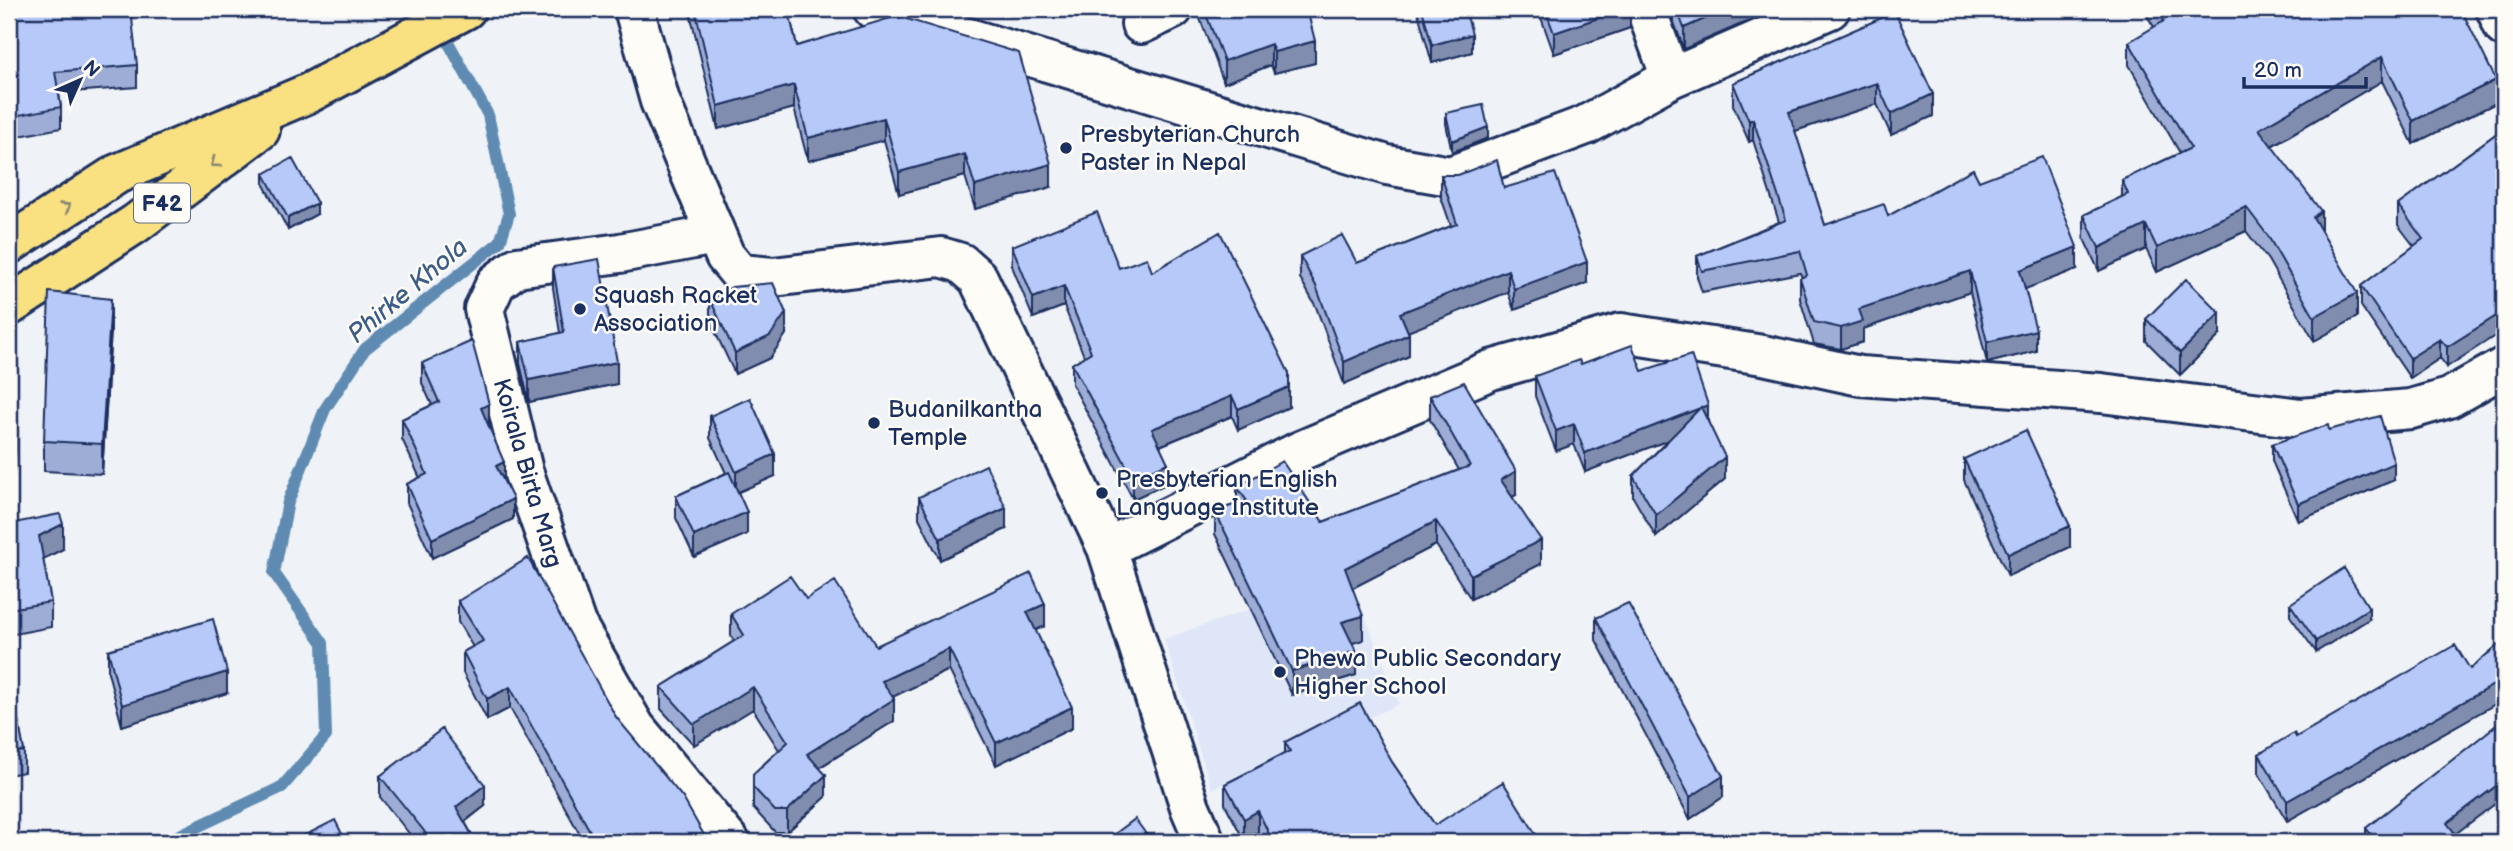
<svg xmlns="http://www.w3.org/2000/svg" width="2513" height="851" font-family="'Balsamiq Sans',sans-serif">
<rect width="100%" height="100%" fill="#eff2f7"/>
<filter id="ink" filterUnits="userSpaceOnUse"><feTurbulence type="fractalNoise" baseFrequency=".0143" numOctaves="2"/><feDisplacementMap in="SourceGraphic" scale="14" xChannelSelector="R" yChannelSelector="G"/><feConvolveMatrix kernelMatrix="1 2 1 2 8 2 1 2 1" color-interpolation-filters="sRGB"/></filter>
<g filter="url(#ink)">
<path fill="#dee6f8" d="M1349,575l50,129 -187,85 -48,-150z"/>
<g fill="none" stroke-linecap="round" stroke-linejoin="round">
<path stroke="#5e8bb2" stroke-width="12" d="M165,842l117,-55 44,-51 -3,-93 -49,-70 14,-71 37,-93 40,-60 135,-107 9,-28 -21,-99 -48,-88"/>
<defs>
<path id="minor" d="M634,9l26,92 65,155 15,18 33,3 168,-20 20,6 17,15 129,270 83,259 15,35
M873,9l514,156 63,11 136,-51 85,-47 -25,-69
M2496,9l8,18
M1141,24l32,-15
M1671,78l159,-69
M715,235l-95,18 -103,14 -21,16 -12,26 39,162 53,153 59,103 95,115
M1107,548l193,-97 191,-81 130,-37 142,22 97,21 241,17 200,25 110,-9 38,-11 55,-31"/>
<path id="trunk" d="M9,244l108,-70 192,-81 157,-84
M9,306l126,-82 125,-94"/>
</defs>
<use href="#minor" stroke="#1b2f5e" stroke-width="44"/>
<use href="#trunk" stroke="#1b2f5e" stroke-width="44"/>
<use href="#minor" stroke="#fdfcf7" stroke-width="38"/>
<use href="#trunk" stroke="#f9e181" stroke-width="38"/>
</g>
<path fill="#9dadd6" stroke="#1b2f5e" stroke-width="2" d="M9,9l128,56v22l-78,6 2,14v21l-52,10z
M234,9h36v5z
M689,9h99l9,37 254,141 -76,22 -10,-33 -66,18 -15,-54 -76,21 -14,-53 -76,21z
M1199,9h108l8,54 -41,10 -3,-8 -47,18 -25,-67z
M1417,9h48l7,43 -40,11z
M1538,9h92v19l-76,26z
M1669,9h107l-92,40z
M2143,9h318l35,94 -83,41 -31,-63 -110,65 49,85 36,86 -43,24 -46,-81 -22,-29 -89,41 -11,-23 -47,22 -15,-32v-24l38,-18v-17l58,-27 -51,-88v-23l25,-15z
M1895,12l38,104 -42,19 -14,-31 -82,27 30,94 63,-9 91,-35 98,88 -52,20 11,62 -49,12 -17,-71 -107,37v13l-22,7 -27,-5 -14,-45v-21l2,-1 -2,-4 -98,19 -5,-15v-21l82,-34 -26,-82 -4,2 -16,-37v-22z
M1446,113l42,25 -36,14 -6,-28z
M2504,128l-57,239 -7,-9 -30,20 -49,-72v-20l53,-40 -16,-21v-20z
M264,174l53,40 -29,16 -24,-45z
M1441,175l63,13 83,95 -73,27 -6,-18 -101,39 2,25 -65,28 -28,-77 -16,-29v-22l57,7 94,-37 -10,-29z
M1012,246l107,22 33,4 137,135 -51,23 -6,-14 -72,30 8,37 -35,16 -61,-115v-20l12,-8 -20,-50 -31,12 -21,-52z
M553,267l64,117 -88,18 -9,-39v-21l40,-9 -7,-45z
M710,299l76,35 -16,24 -35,16 -25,-53z
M2146,319l74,16 -40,40 -34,-34z
M111,329l-9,145 -58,-3v-30z
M422,363l67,60 -2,1 26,95 -81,39 -25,-55v-19l13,-6 -18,-39v-20l30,-14 -10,-22z
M1581,364l61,7 66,50 17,58 -69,58 -23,-40v-21l35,-36 -83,32 -11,-28 -18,7 -21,-55v-20z
M1430,396l86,99 -4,2 29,67 -70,35 -35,-54 -84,43 11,52 -11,3 4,32 -64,20 -77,-161v-23l22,-7v-17l86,35 136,-52 -29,-50z
M710,416l65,60 -37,16 9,42 -53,23 -18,-39v-22l50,-23 -16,-35z
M2329,430l65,50 -96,41 -26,-60v-17z
M2504,447v39l-8,-13v-21z
M1964,459l106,88 -62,29 -44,-96z
M919,497l87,32 -66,31 -21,-42z
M9,524l54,25 -20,10 8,43v25l-42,8z
M806,599l70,47 169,-20 -10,4 37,98 -76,37 -47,-95 -57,27 2,24 -75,47 7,29 -39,35h-12l-22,-24v-34l26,-24 -26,-41 -59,36 -33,-36v-22l73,-46 -3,-5v-22z
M458,601l158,116 92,125h-124l-74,-134 -23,12 -24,-47v-21l10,-5 -15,-25z
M2290,604l79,15 -53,33 -26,-36z
M1596,618l127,179 -33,22 -94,-179z
M2504,640v59l-217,122 -28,-47v-20l37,-17 174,-68z
M108,650l119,43 -105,33 -14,-54z
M9,671l15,80v21l-15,3z
M1285,742l107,20 43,63 104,17h-276l-5,-10 -14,8 -19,-36v-20l60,-31z
M380,776l105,30 -20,16 11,20h-60l-36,-45z
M2366,828l88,7v7h-88z"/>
<path fill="#808dae" stroke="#1b2f5e" stroke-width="2" d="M1624,9h6v19l-76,26v-21z
M1727,9h49l-92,40v-21z
M1472,34v18l-40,11v-18z
M1315,41v22l-41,10v-21z
M1271,44v21l-47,18v-22z
M2382,57v24l-123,72v-24z
M2496,80v23l-83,41v-23z
M1877,83v21l-88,29v-21z
M794,85v23l-76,21v-23z
M1933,94v22l-42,19v-21z
M884,118v22l-76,21v-23z
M1753,119v21l-4,2v-21z
M1488,127v11l-36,14v-11z
M965,154v22l-66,18v-22z
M1051,164v23l-76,22v-23z
M317,203v11l-29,16v-12z
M2246,207v24l-89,41v-24z
M2321,211v24l-8,-18z
M2146,225v24l-47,22v-23z
M2077,247v22l-57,22v-21z
M1587,262v21l-73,27v-21z
M1508,270v22l-108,43v-22z
M1970,271v21l-107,37v13l-22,7v-21l18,-19z
M1064,286v20l-31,12v-20z
M2357,293v24l-43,24v-24z
M111,299v30l-9,145v-30z
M2504,311v19l-57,37v-20z
M786,313v21l-16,24 -35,16v-21z
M2220,313v22l-40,40v-22z
M2036,330v21l-49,12v-21z
M1409,334v22l-65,28v-22z
M2440,339v19l-30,20v-20z
M617,362v22l-88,18v-22z
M1289,387v20l-51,23v-21z
M1232,396v20l-80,33v-20z
M489,404v19l-8,5v-20z
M1708,405v20l-123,47v-19z
M16,424v26l-7,68v-25z
M1574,424v20l-18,7v-20z
M775,454v22l-39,17v-21z
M1725,457v22l-69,58v-22z
M504,462v20l-8,-16z
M1168,463v20l-35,16v-21z
M2394,463v17l-96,41v-17z
M1516,471v24l-15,8v-23z
M513,499v20l-81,39v-19z
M1006,508v21l-66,31v-21z
M747,512v22l-53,23v-21z
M1436,521v24l-91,47v-24z
M63,524v25l-24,12v-25z
M2070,526v21l-62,29v-22z
M1541,540v24l-70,35v-24z
M1045,604v22l-18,8v-22z
M2369,608v11l-53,33v-11z
M1363,616v24l-21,6v-24z
M949,649v21l-67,32v-21z
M1356,651v24l-64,20v-24z
M227,672v21l-105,33v-21z
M2504,679v20l-217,122v-20z
M510,687v21l-23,12v-21z
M753,687v22l-59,36v-21z
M894,699v22l-87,54v-21z
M1072,707v21l-76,37v-22z
M826,775v22l-39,35v-21z
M1723,776v21l-33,22v-22z
M2504,780v17l-50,38v7h-13l6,-19z
M485,785v21l-29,22v-21z
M1258,811v21l-14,8v-21z"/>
<path fill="#b7c9f9" stroke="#1b2f5e" stroke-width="2" d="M9,9h122l6,56 -82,7 6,35 -52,10z
M695,9h93l9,37 100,-30 122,37 32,111 -76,22 -10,-32 -66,18 -15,-54 -76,20 -14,-53 -76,21z
M1204,9h103l8,32 -41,11 -3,-8 -47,17z
M1422,9h43l7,25 -40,11z
M1545,9h79l-70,24z
M1677,9h50l-43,19z
M2157,9h304l35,71 -83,41 -31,-64 -123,72 62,82 -8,6 44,76 -43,24 -46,-81 -22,-29 -89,41 -11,-23 -47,23 -15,-33 44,-21 -6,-14 69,-32 -62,-106 35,-21z
M1895,12l38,82 -42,20 -14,-31 -88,29 36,113 59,-21 4,12 85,-47 6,12 63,-24 35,90 -57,23 16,60 -49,12 -17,-71 -111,38 4,12 -22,7 -27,-6 -14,-44 7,-3 -7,-24 -98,20 -5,-15 89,-36 -33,-101 -4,2 -16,-38z
M1483,105l5,22 -36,14 -6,-28z
M2504,128v183l-57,36 -7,-8 -30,19 -49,-72 62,-47 -25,-34z
M292,158l25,45 -29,15 -24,-44z
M1497,160l7,28 51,-15 32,89 -73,27 -6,-19 -108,43 9,21 -65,28 -28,-76 -16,-30 42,-21 15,28 100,-39 -16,-49h17z
M1097,212l22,56 28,-10 5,14 68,-40 69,141v14l-51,22 -6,-13 -80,33 16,34 -35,15 -61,-114 19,-12 -27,-66 -31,12 -21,-52z
M599,259l18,103 -88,18 -9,-38 44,-10 -11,-65z
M2186,279l34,34 -40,40 -34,-34z
M773,283l13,30 -16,23 -35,17 -25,-54 22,-12z
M49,292l62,7 -9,145 -58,-3z
M472,341l17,63 -8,4 23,54 -8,4 17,33 -81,40 -25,-55 20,-10 -25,-55 37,-17 -17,-39z
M1632,345l10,26 49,-16 17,50 -123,48 -11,-29 -18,7 -21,-55 44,-16 2,4z
M1464,382l52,89 -15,9 40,60 -70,35 -35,-54 -91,47 18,48 -21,6 14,29 -64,20 -77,-160 32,-10 -10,-14 45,-26 41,61 147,-56 -40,-70z
M750,398l25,56 -39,18 -26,-56z
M1701,407l24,50 -69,58 -23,-39z
M2380,416l14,47 -96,41 -26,-60 56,-19 1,5z
M9,423l7,1 -7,69z
M2026,430l44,96 -62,28 -44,-95z
M2504,447v18l-8,-13z
M986,465l20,43 -66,31 -21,-42z
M729,472l18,40 -53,24 -18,-40z
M60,514l3,10 -24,12 12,66 -42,7v-85z
M528,558l88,159 67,81 25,44h-112l-86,-155 -23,12 -24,-47 20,-11 -25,-40z
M2344,568l25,40 -53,33 -26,-37z
M1031,573l14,31 -18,8 45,95 -76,36 -47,-94 -67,32 12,18 -87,55 19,21 -39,36h-12l-22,-24v-13l35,-32 -35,-55 -59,37 -33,-37 83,-52 -13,-21 59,-38 16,23 29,-18 41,65z
M1628,603l95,173 -33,21 -94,-179z
M213,619l14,53 -105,33 -14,-55z
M2504,640v39l-217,122 -28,-47 35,-21 2,4 159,-92 15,24z
M9,671l15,80 -15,3z
M1360,703l32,59 43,63 68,-43 36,57 -6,3h-260l-15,-31 -14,8 -19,-35 65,-33 -5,-9z
M2504,719v61l-57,43 7,9 -13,10h-64l-11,-14z
M442,729l43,56 -29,22 20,35h-46l-6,-11 -44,-55z
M1135,819l17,23h-48z
M335,820l11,22h-54z
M988,833l6,9h-23z"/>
<defs><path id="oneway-chevron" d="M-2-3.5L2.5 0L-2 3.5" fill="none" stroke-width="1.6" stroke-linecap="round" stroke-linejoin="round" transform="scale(1.75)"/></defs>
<g stroke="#8a8870">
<use href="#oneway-chevron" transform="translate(215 163) rotate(143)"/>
<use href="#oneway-chevron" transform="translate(66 207) rotate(-33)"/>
</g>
</g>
<g fill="#1b2f5e" stroke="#fdfcf7" stroke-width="2.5">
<circle cx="1066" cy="148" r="7"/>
<circle cx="580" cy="309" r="7"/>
<circle cx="874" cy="423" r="7"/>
<circle cx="1102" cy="493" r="7"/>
<circle cx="1280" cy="672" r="7"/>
</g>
<g text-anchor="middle" stroke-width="5" stroke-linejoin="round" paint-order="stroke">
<rect fill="#fdfcf7" stroke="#5f6c8c" stroke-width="2" x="134" y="183.5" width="56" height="39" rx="5"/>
<g font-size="23" font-weight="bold" fill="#1b2f5e">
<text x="162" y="211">F42</text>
</g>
<g font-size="24" fill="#1b2f5e" stroke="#fdfcf7" text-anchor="start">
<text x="1080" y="142">Presbyterian Church<tspan x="1080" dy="28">Paster in Nepal</tspan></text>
<text x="594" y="303">Squash Racket<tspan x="594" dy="28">Association</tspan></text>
<text x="888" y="417">Budanilkantha<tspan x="888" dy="28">Temple</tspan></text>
<text x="1116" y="487">Presbyterian English<tspan x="1116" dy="28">Language Institute</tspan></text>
<text x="1294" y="666">Phewa Public Secondary<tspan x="1294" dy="28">Higher School</tspan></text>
</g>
<g font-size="24" fill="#1b2f5e" stroke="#fdfcf7">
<text transform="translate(528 473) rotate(74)" y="8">Koirala Birta Marg</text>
</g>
<g font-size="26" font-style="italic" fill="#3c5d88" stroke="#fdfcf7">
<text transform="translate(407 290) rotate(-40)" y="9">Phirke Khola</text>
</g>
</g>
<rect width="2513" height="851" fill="none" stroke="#fdfcf7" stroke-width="35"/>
<rect x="18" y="18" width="2478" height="816" fill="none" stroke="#1b2f5e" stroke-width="2.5" filter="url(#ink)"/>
<g transform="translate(80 80) rotate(45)" stroke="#fdfcf7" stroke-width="5" paint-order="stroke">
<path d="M0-5L12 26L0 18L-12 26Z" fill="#1b2f5e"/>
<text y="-10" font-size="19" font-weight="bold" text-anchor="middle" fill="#1b2f5e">N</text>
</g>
<path d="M2244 77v10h122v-10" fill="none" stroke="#1b2f5e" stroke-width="3.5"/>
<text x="2254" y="77" font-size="21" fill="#1b2f5e" stroke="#fdfcf7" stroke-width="5" paint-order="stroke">20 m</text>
</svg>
